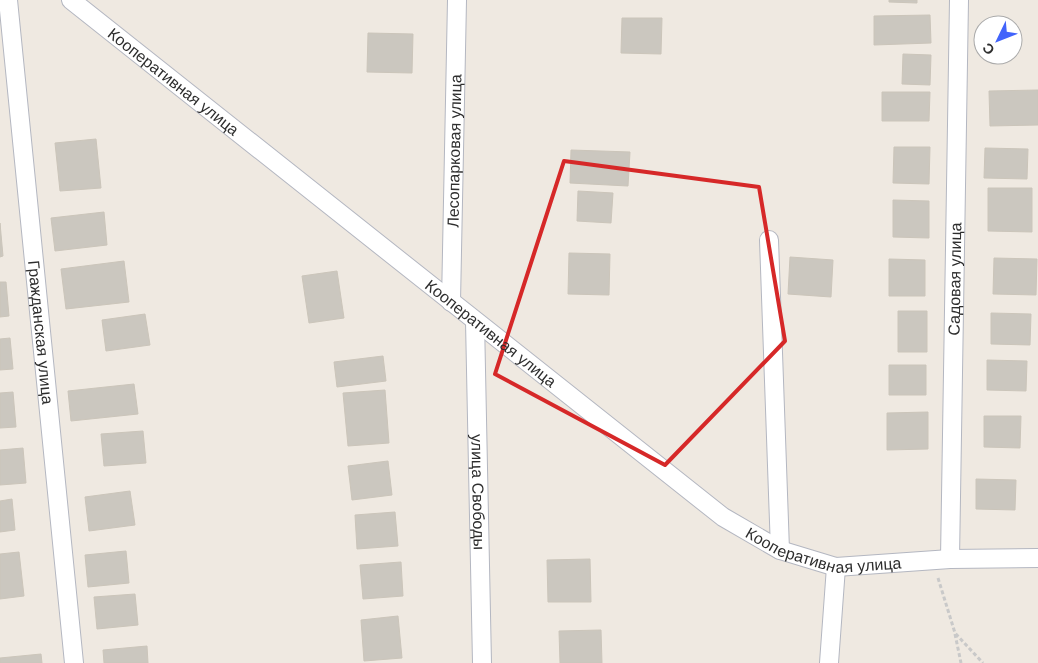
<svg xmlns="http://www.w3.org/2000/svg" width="1038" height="663" font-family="Arial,sans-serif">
<rect width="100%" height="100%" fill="#efe9e1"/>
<path fill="#cbc7bf" stroke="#cbc5ba" d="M889,0h28v3l-28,-1z
M930,15l1,28 -57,2v-29z
M622,18h40l-1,36 -40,-1z
M368,33l45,1 -1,39 -45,-1z
M903,54l28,1 -1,30 -28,-1z
M1038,90v35l-48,1 -1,-35z
M882,92h48l-1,29h-47z
M96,139l5,49 -41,3 -5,-48z
M894,147h36l-1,37 -36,-1z
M985,148l43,1 -1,30 -43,-1z
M571,150l59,2 -2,34 -58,-3z
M988,188h44v44l-44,-1z
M578,191l35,2 -2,30 -34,-2z
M893,200l36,1v37l-36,-1z
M104,212l3,33 -52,6 -4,-33z
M0,223l3,33 -3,1z
M569,253l41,1 -1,41 -41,-1z
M790,257l43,3 -2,37 -43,-3z
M994,258l43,1 -1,36 -43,-1z
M889,259l36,1v36h-36z
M124,261l5,41 -63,7 -5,-40z
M337,271l7,47 -35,5 -7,-47z
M0,282h6l3,34 -9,1z
M898,311h29v41h-29z
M991,313l40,1 -1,31 -39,-1z
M145,314l5,31 -44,6 -4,-31z
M10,338l3,31 -13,1v-31z
M383,356l3,25 -49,6 -3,-25z
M987,360l40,1 -1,30 -39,-1z
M889,365h37v30h-37z
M134,384l4,30 -67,7 -3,-30z
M385,390l4,53 -41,3 -5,-53z
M13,392l3,35 -16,1v-35z
M928,412v37l-41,1v-37z
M984,416h37l-1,32 -36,-1z
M143,431l3,32 -42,3 -3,-32z
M23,448l3,35 -26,2v-35z
M388,461l4,34 -40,5 -4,-34z
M976,479l40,1 -1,30 -39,-1z
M130,491l5,34 -46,6 -4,-34z
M12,499l3,31 -15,2v-31z
M395,512l3,34 -41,3 -2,-34z
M126,551l3,32 -41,4 -3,-32z
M19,552l5,44 -24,3v-45z
M590,559l1,43h-43l-1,-42z
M401,562l2,34 -40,3 -3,-34z
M135,594l3,31 -41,4 -3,-32z
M398,616l4,42 -38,3 -3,-41z
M601,630l1,33h-42l-1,-32z
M147,646l1,17h-44l-1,-13z
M41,654l1,9h-42v-5z"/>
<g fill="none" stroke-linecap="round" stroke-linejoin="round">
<defs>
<g id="street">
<path id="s1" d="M8,0l66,663"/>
<path id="s2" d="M71,0l652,517 57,33 56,17 114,-8 88,-1"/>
<path d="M769,240l11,310"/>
<path id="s3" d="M451,302l6,-302"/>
<path id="s4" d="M475,321l7,342"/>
<path id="s5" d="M950,559l9,-559"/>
<path d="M829,663l7,-96"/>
</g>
</defs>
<use href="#street" stroke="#b4b7c1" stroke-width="20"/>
<path stroke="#c9c9c9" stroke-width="3" stroke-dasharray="4 2.5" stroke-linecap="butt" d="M938,578l17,55 28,30
M955,634l6,29"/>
<use href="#street" stroke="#fff" stroke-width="18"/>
</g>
<path fill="none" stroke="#d62828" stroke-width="4" stroke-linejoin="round" d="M564,161l195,26 26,154 -120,124 -170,-91z"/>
<g text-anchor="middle" stroke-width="4.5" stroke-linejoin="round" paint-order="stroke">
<g font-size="16" fill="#2e2e2e" stroke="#fff">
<text dy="6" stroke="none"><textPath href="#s2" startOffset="131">Кооперативная улица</textPath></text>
<text dy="6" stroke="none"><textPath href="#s3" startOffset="151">Лесопарковая улица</textPath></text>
<text dy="6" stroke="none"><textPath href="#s5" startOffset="280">Садовая улица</textPath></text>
<text dy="6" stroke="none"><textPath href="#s1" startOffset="334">Гражданская улица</textPath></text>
<text dy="6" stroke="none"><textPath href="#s2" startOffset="536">Кооперативная улица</textPath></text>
<text dy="6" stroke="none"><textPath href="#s4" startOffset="171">улица Свободы</textPath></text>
<text dy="6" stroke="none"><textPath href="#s2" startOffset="941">Кооперативная улица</textPath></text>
</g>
</g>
<g transform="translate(998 40) rotate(227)"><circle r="24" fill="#ffffff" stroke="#ababab"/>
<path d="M0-4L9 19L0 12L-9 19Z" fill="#4264fb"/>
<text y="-8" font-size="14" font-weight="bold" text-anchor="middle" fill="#2e2e2e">С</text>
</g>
</svg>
